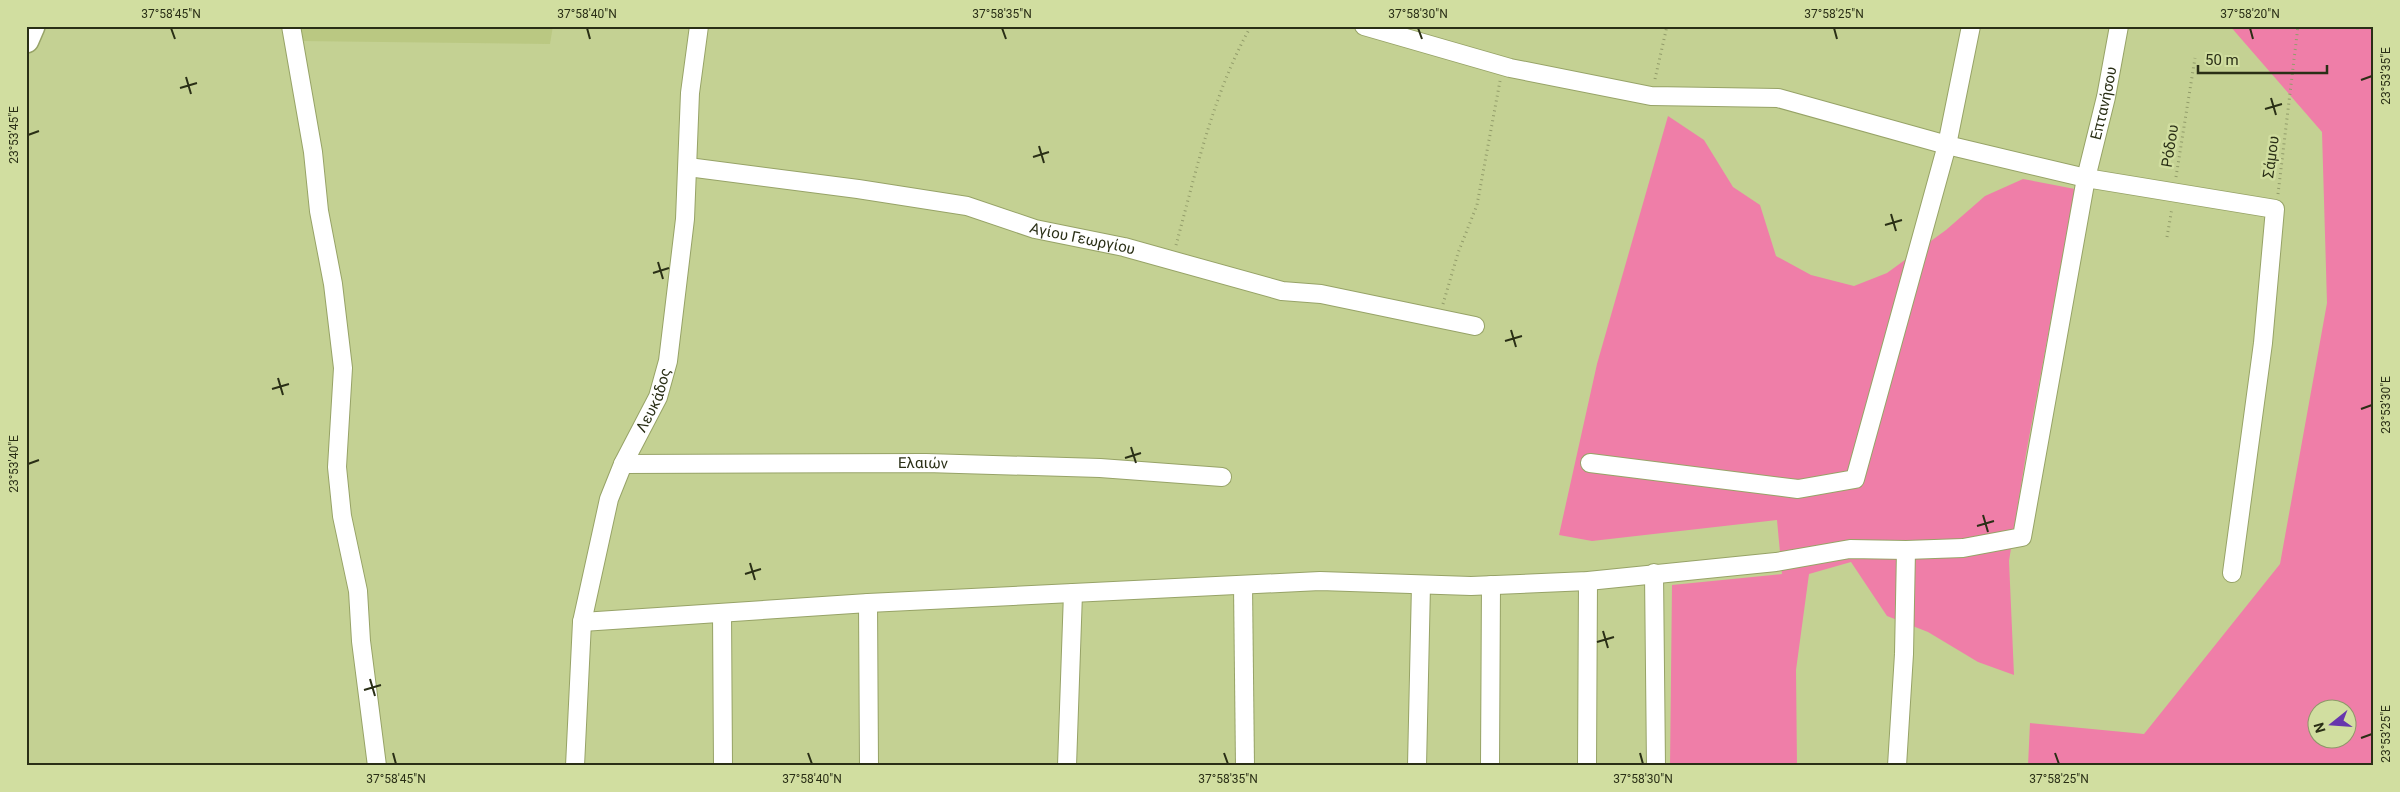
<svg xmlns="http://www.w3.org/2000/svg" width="2400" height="792" font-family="Roboto,sans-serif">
<rect width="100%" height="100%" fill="#c4d193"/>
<path fill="#bac882" d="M298,26h255l-3,18 -251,-3z"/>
<path fill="#ef7ea8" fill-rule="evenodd" d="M2230,26h144v740h-346l2,-43 114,11 136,-170 47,-261 -5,-171zM2318,710h30v30h-30z
M1668,116l36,24 29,47 27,18 16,51 35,19 43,11 33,-13 59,-43 39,-34 38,-17 52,10 -49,265 -17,107 5,114 -36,-13 -50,-30 -41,-16 -36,-54 -42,12 -13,96 1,96h-127l2,-181 110,-11 -5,-54 -185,21 -33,-6 38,-171z"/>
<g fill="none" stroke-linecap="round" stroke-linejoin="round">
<defs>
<g id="street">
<path d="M291,26l22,126 6,59 14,73 10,84 -6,99 5,49 16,75 3,50 16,125"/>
<path d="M1364,26l146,42 141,28 127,2 169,47 139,33 189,31 -12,134 -31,230"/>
<path id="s1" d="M688,167l170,22 109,17 68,23 89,18 158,44 39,3 154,32"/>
<path d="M1590,463l208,26 57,-10 92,-334 24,-119"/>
<path id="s2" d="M623,464l303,-1 174,5 122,9"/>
<path d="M1654,573l2,193"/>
<path d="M1243,585l2,181"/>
<path d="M868,603l1,163"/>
<path d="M722,613l1,153"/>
<path id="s3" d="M582,622l286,-19 452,-22 151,5 117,-5 188,-19 74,-13 56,1 57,-2 59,-11 64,-359 20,-81 13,-71"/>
<path id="s4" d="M575,766l7,-144 27,-123 14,-35 35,-67 10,-36 17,-142 5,-126 9,-67"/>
<path d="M1067,766l6,-173"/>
<path d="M1417,766l4,-181"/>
<path d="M1490,766l1,-181"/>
<path d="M1587,766l1,-185"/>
<path d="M1897,766l7,-112 2,-104"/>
</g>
<path id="secondary" d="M26,40l6,-14"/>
</defs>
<use href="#street" stroke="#97a367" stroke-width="20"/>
<use href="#secondary" stroke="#97a367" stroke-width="28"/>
<path stroke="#929c6a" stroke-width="3" stroke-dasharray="1 4" stroke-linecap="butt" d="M1655,79l12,-53
M2176,177l19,-119
M2278,194l20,-168
M2167,237l5,-29
M1176,245c20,-73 37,-152 75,-219
M1443,304l15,-51 19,-48 23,-124"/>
<use href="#street" stroke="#fff" stroke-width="18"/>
<use href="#secondary" stroke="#fff" stroke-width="25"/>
</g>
<path fill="none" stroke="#2a2f16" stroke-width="2" d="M171,28l4,11M587,28l3,11M1002,28l4,11M1418,28l4,11M1834,28l3,11M2250,28l3,11M186,77l5,17M2361,80l11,-4M180,88l17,-5M2271,98l5,17M2265,109l17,-5M28,135l11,-4M1039,146l5,17M1033,157l16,-5M1891,214l5,17M1885,225l17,-5M658,262l5,17M653,273l16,-5M1511,330l5,17M1505,341l17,-5M278,378l5,17M272,389l17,-5M2361,409l11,-4M1131,447l5,16M1125,458l16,-5M28,464l11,-4M1983,515l5,17M1977,526l17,-5M750,563l5,17M745,574l16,-5M1603,631l5,17M1597,642l17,-5M370,679l5,17M364,690l17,-5M2361,738l11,-4M393,753l3,11M808,753l4,11M1224,753l4,11M1640,753l3,11M2055,753l4,11"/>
<g text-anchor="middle" stroke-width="5" stroke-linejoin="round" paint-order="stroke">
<g font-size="15" fill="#2a2f16" stroke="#d1dea0">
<text dy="5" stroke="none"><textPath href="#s3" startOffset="1886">Επτανήσου</textPath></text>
<text transform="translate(2170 146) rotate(-81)" y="5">Ρόδου</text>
<text transform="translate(2271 157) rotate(-82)" y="5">Σάμου</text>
<text dy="5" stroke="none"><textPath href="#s1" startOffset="402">Αγίου Γεωργίου</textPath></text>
<text dy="5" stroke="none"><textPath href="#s4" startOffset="379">Λευκάδος</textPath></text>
<text dy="5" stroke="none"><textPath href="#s2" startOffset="300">Ελαιών</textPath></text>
</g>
</g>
<rect width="2400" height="792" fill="none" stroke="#d1dea0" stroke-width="55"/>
<g transform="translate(2332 724) rotate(253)"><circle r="24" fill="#d1dea0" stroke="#8e9869"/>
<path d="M0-4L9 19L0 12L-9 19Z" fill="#6736ad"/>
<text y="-8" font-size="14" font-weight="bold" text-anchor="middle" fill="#2a2f16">N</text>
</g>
<path d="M2198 65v8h129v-8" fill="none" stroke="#2a2f16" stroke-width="2.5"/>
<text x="2205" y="65" font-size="15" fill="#2a2f16" stroke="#d1dea0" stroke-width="4" paint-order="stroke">50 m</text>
<rect x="28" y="28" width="2344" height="736" fill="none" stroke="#2a2f16" stroke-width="2"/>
<g font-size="12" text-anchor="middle" fill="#2a2f16">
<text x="171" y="18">37°58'45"N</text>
<text x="587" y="18">37°58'40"N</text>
<text x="1002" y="18">37°58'35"N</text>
<text x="1418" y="18">37°58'30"N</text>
<text x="1834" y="18">37°58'25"N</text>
<text x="2250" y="18">37°58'20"N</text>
<text transform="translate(2386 76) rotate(-90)" y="4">23°53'35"E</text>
<text transform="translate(14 135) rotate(-90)" y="4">23°53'45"E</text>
<text transform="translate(2386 405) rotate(-90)" y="4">23°53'30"E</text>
<text transform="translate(14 464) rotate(-90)" y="4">23°53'40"E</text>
<text transform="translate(2386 734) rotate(-90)" y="4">23°53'25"E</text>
<text x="396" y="783">37°58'45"N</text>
<text x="812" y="783">37°58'40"N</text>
<text x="1228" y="783">37°58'35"N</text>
<text x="1643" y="783">37°58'30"N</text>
<text x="2059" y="783">37°58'25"N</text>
</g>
</svg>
